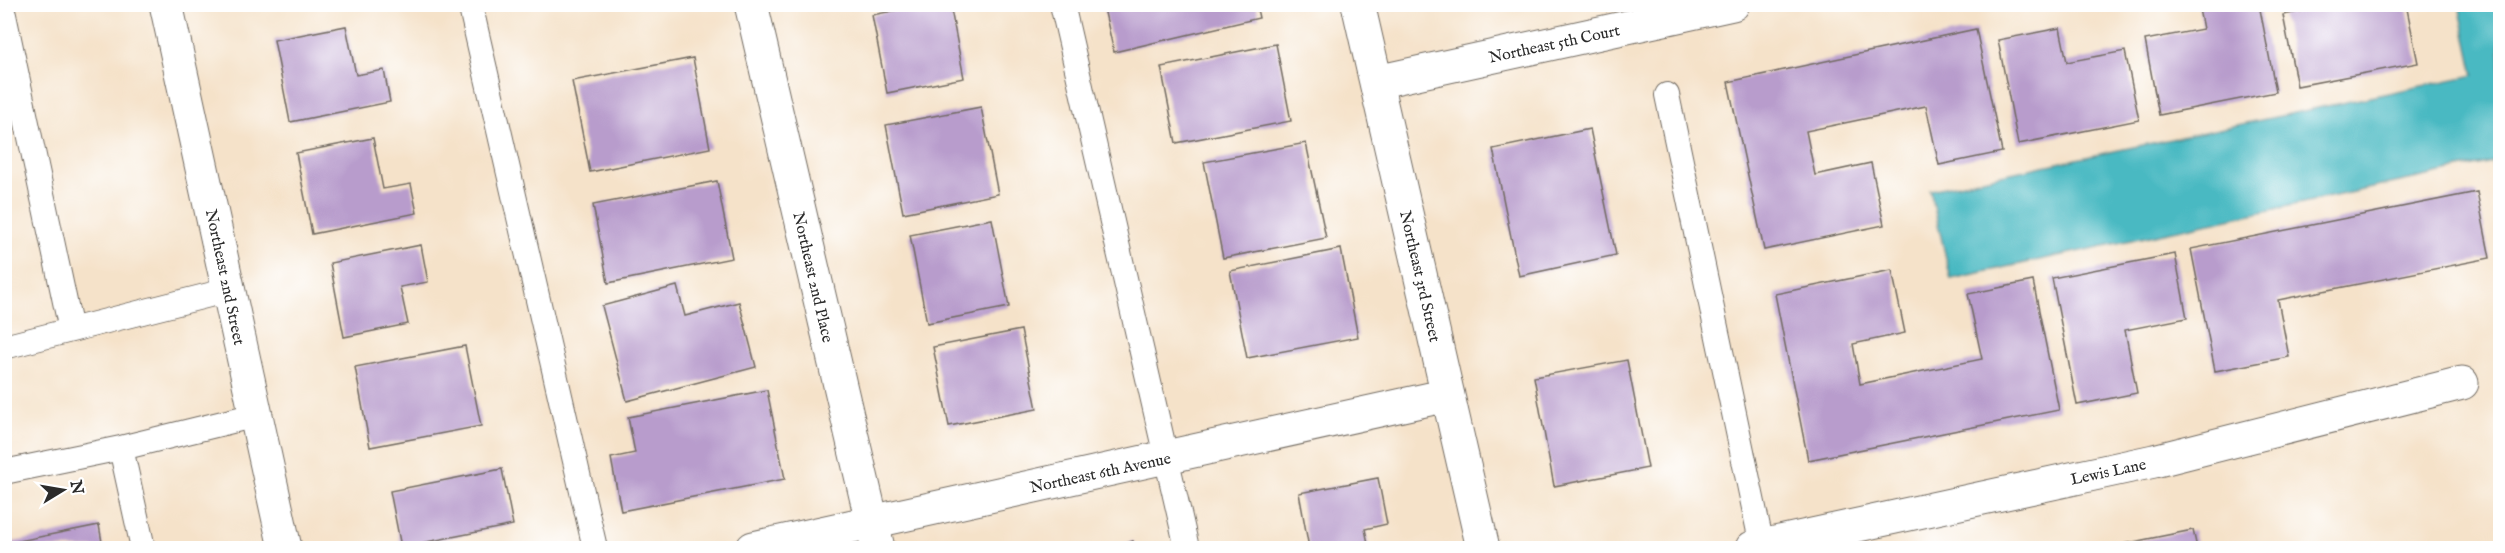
<svg xmlns="http://www.w3.org/2000/svg" width="2505" height="553" font-family="'IM FELL English',serif">
<rect width="100%" height="100%" fill="#fff"/>
<filter id="ink" filterUnits="userSpaceOnUse"><feTurbulence type="fractalNoise" baseFrequency=".0167" numOctaves="2"/><feDisplacementMap in="SourceGraphic" scale="12" xChannelSelector="R" yChannelSelector="G"/><feConvolveMatrix kernelMatrix="1 2 1 2 8 2 1 2 1" color-interpolation-filters="sRGB"/></filter>
<filter id="wash" filterUnits="userSpaceOnUse"><feTurbulence type="fractalNoise" baseFrequency=".008" numOctaves="4" result="noise"/><feDisplacementMap in="SourceGraphic" scale="24" xChannelSelector="R" yChannelSelector="G"/><feGaussianBlur stdDeviation="1.35" result="paint"/><feColorMatrix in="noise" values="0 0 0 0 0 0 0 0 0 0 0 0 0 0 0 0 0 1.4 0 .05"/><feComposite in="paint" operator="in"/></filter>
<g filter="url(#wash)">
<rect width="100%" height="100%" fill="#f5e2c9"/>
<path fill="#4ab9c2" stroke="#3a7276" stroke-width="1.5" d="M2459,5h41v194l-8,-37 -541,117 -21,-89 544,-115z"/>
<g id="blocks">
<path fill="#b89ccc" d="M928,4h22l14,74 -77,15 -15,-78z
M1103,4h153l3,14 -145,34z
M2198,4h61l17,88 -117,23 -14,-75 58,-11z
M2338,4h68l12,59 -121,23 -14,-71z
M346,26l10,49 28,-5 6,32 -100,20 -16,-82z
M2060,28l7,34 58,-11 14,69 -121,24 -20,-104z
M1976,29l26,123 -63,13 -13,-59 -120,25 9,44 56,-12 13,62 -120,25 -36,-168z
M1276,44l15,77 -115,22 -15,-76z
M693,58l17,90 -120,24 -18,-91z
M981,107l17,87 -95,19 -17,-88z
M1590,129l26,126 -97,21 -26,-127z
M373,138l10,51 28,-5 6,29 -105,21 -16,-81z
M1306,143l20,95 -103,20 -19,-96z
M717,181l15,77 -124,25 -15,-78z
M2477,192l13,66 -212,42 11,57 -74,14 -24,-122z
M992,219l17,88 -82,16 -17,-88z
M421,245l7,37 -28,5 8,37 -64,13 -14,-74z
M1341,249l17,88 -111,21 -17,-87z
M2175,254l12,64 -62,12 12,63 -60,12 -25,-127z
M1892,270l13,63 -52,11 7,40 122,-25 -14,-65 65,-13 26,129 -251,50 -33,-166z
M677,286l8,30 54,-14 17,65 -129,34 -25,-95z
M1021,330l16,79 -88,17 -16,-79z
M465,346l16,80 -111,21 -15,-80z
M1627,360l21,108 -94,18 -20,-109z
M767,390l18,89 -164,32 -10,-53 24,-5 -7,-36z
M502,469l11,56 -112,22 -11,-56z
M1378,478l9,46 -22,5 4,19h-60l-10,-55z
M99,525l4,23h-99v-4z
M2193,530l4,18h-90v-1z
M1133,541l3,7h-24z"/>
</g>
</g>
<g filter="url(#ink)">
<use href="#blocks" fill-opacity="0" stroke="#726b62" stroke-width="1.5"/>
<g fill="none" stroke-linecap="round" stroke-linejoin="round">
<defs>
<path id="service" d="M470,4l125,544
M1062,4l125,544
M4,15l67,315
M1667,95l95,451
M4,347l225,-57
M121,448l22,100
M4,472l117,-24 135,-33"/>
<path id="minor" d="M166,4l119,544
M751,4l127,544
M1358,4l125,544
M1376,82l357,-78
M753,548l695,-153
M1752,548l402,-87 308,-78"/>
</defs>
<use href="#service" stroke="#726b62" stroke-width="26"/>
<use href="#minor" stroke="#726b62" stroke-width="35"/>
<use href="#service" stroke="#fff" stroke-width="24"/>
<use href="#minor" stroke="#fff" stroke-width="33"/>
</g>
</g>
<g text-anchor="middle" stroke-width="6" stroke-linejoin="round" paint-order="stroke">
<g font-size="16" fill="#2b2b2b" stroke="#fff">
<text transform="translate(1554 43) rotate(-12)" y="6">Northeast 5th Court</text>
<text transform="translate(1421 276) rotate(77)" y="6">Northeast 3rd Street</text>
<text transform="translate(226 277) rotate(78)" y="6">Northeast 2nd Street</text>
<text transform="translate(814 277) rotate(77)" y="6">Northeast 2nd Place</text>
<text transform="translate(2108 471) rotate(-12)" y="6">Lewis Lane</text>
<text transform="translate(1100 472) rotate(-12)" y="6">Northeast 6th Avenue</text>
</g>
</g>
<rect width="2505" height="553" fill="none" stroke="#fff" stroke-width="24"/>
<g transform="translate(63 490) rotate(79)" stroke="#ffffff" stroke-width="4.5" paint-order="stroke">
<path d="M0-4.5L10 22L0 15L-10 22Z" fill="#2b2b2b"/>
<text y="-9" font-size="16" font-weight="bold" text-anchor="middle" fill="#2b2b2b">N</text>
</g>
</svg>
